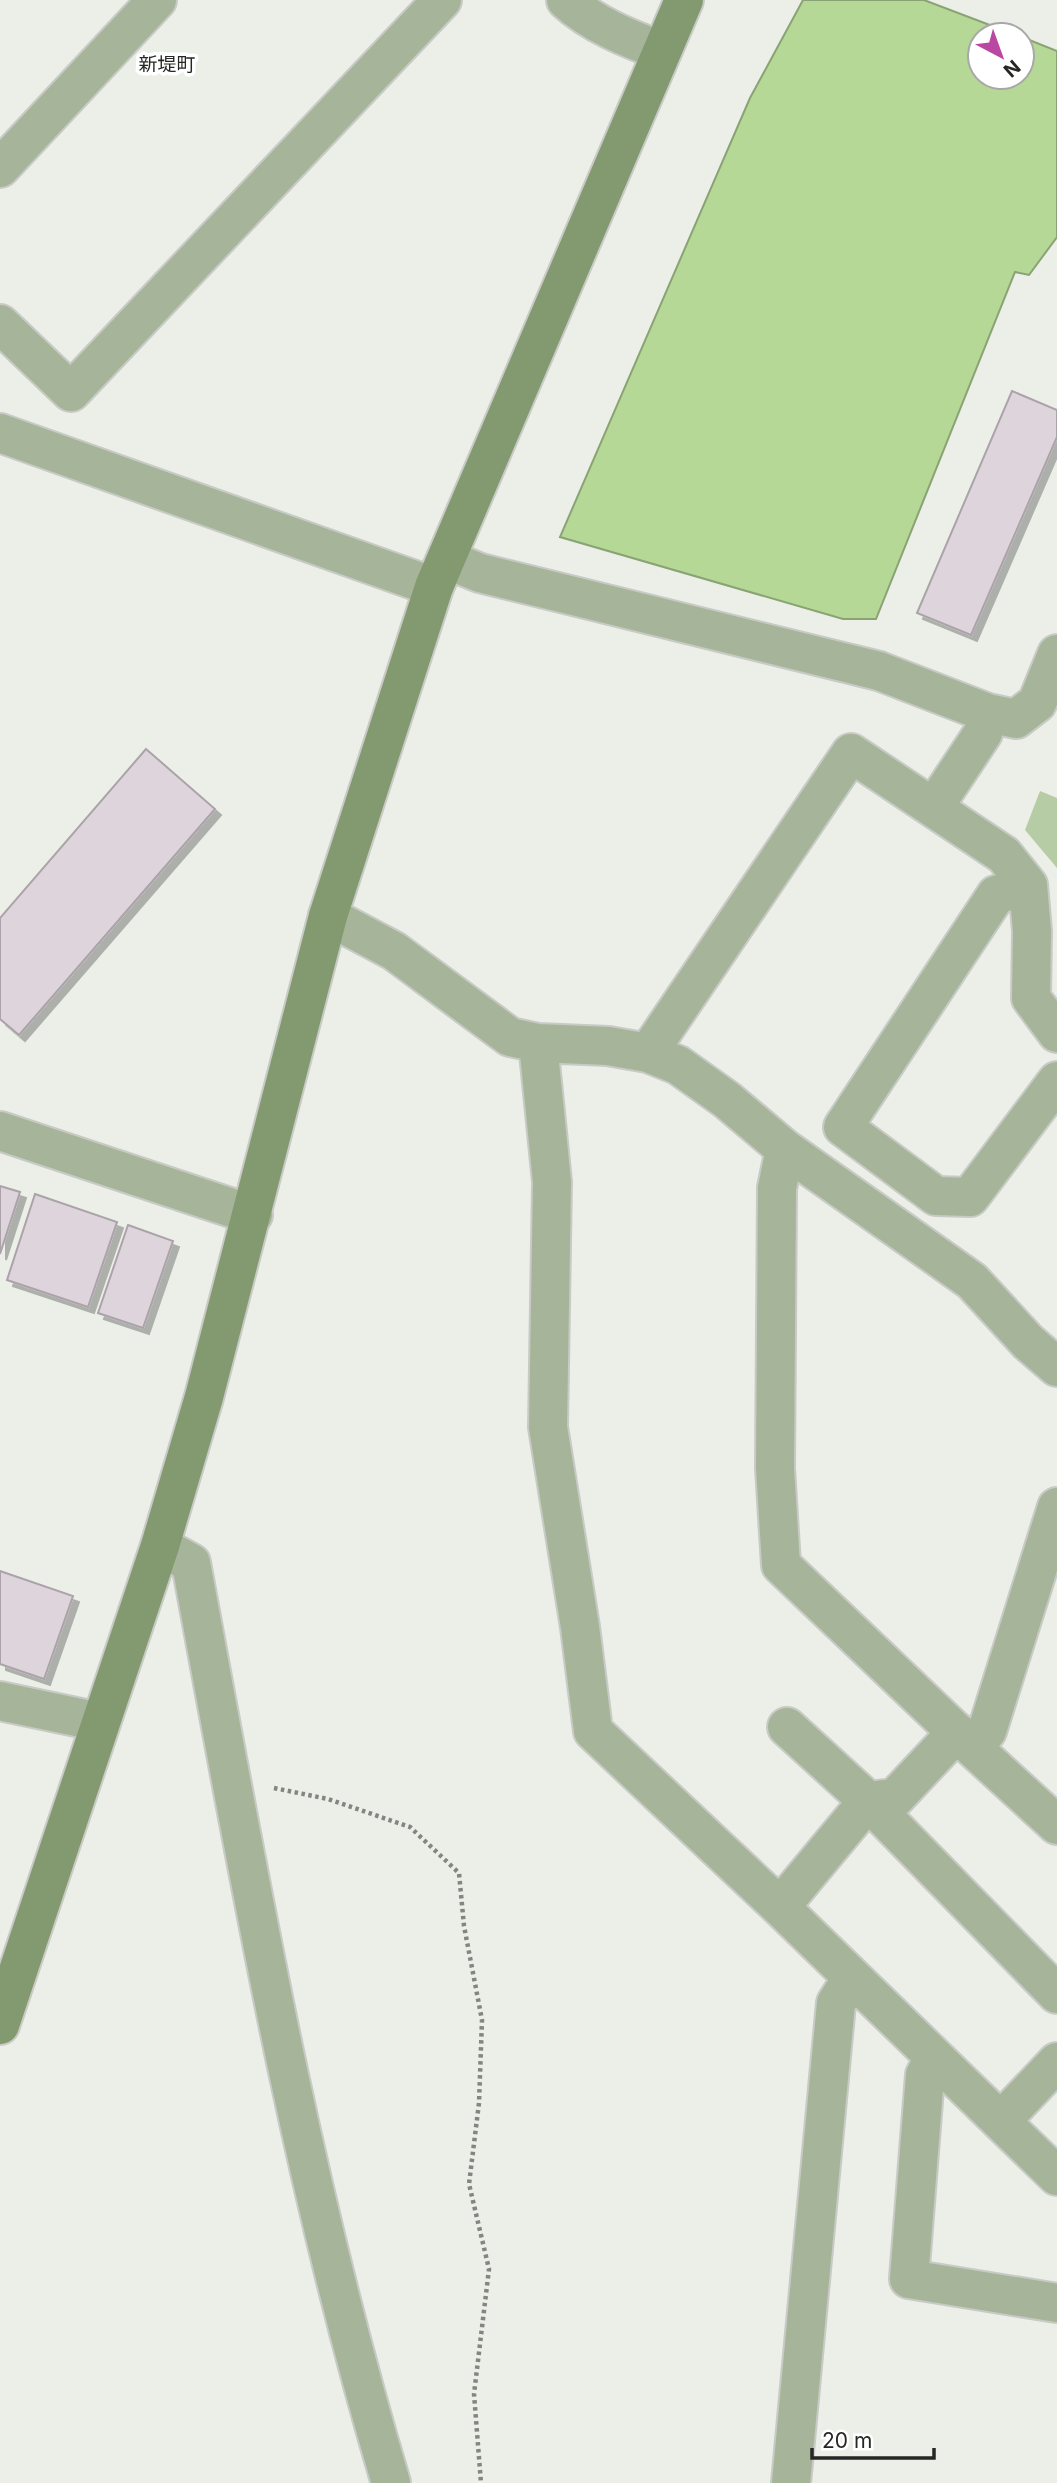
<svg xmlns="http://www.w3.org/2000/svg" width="1057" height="2483" font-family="Inter,'Noto Sans JP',sans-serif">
<defs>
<filter id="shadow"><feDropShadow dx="6" dy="6" stdDeviation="0" flood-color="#0004"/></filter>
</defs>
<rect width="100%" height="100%" fill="#ebefe8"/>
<path fill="#b6cca4" d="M1040,791l17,7v70l-32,-38z"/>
<path fill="#b5d896" stroke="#8aa374" stroke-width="2" d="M803,0h121l92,35h-36v42h42v-40l35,14v186l-28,38 -14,-3 -139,347h-33l-283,-82 190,-439z"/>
<path fill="#ddd5db" stroke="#aba3a9" stroke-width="2" filter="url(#shadow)" d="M1012,391l45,19v27l-86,198 -54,-22z
M146,749l69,60 -196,226 -19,-16v-101z
M0,1186l20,6 -20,62z
M35,1194l82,28 -29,85 -81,-27z
M128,1225l45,16 -30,87 -45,-15z
M0,1571l73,25 -29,83 -44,-15z"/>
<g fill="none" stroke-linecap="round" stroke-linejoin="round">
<defs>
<path id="street" d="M566,0c26,24 63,39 96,51
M0,168l157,-168
M0,324l71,68 371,-392
M0,433l434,154
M446,559l34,14 399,98 109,42 28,6 21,-16 20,-49
M934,807l49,-74 5,-20
M328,916l66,35 116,86 28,6 70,3 40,7 30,12 49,35 58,49 187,132 56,61 29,25
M1057,1033l-26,-35 1,-67 -4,-46 -32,10 -153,232 93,69 34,1 87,-116
M538,1043l14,139 -4,245 32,200 13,104 187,176 277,269
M648,1053l203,-300 153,102 24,30
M0,1131l253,84
M785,1149l-8,39 -2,280 6,97 192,183 84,77
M160,1546l31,17c57,309 110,619 200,920
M0,1701l100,21
M787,1727l81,74 189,193
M973,1748l14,-17 70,-224
M780,1907l88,-106 27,-3 62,-66
M934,2058l-9,17 -16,204 148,24
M1001,2121l56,-59
M791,2483l45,-480 16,-25"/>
<path id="secondary" d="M0,2025l160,-479 44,-149 124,-481 106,-329 250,-587"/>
</defs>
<use href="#street" stroke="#c8cbc5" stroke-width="42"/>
<use href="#secondary" stroke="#c8cbc5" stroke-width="42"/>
<path stroke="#838580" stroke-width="4.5" stroke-dasharray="3.5 3.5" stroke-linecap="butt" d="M274,1788l54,11 82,28 49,46 5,53 18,94 -3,83 -10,81 20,85 -15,125 7,89"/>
<use href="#street" stroke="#a6b599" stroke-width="38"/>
<use href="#secondary" stroke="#839a70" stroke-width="38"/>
</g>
<g text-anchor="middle" stroke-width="7" stroke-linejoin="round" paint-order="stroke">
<g font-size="19" fill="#262724" stroke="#fff">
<text x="167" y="71">新堤町</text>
</g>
</g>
<g transform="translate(1001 56) rotate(139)"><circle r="33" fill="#ffffff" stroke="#a8a9a7" stroke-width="2"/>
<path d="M0-5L12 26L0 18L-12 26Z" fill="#ba48a2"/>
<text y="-10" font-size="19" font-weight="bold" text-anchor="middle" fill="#262724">N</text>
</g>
<path d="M812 2448v10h122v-10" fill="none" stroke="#262724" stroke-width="3.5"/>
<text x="822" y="2448" font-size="21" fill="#262724" stroke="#ffffff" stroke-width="5" paint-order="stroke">20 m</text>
</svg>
